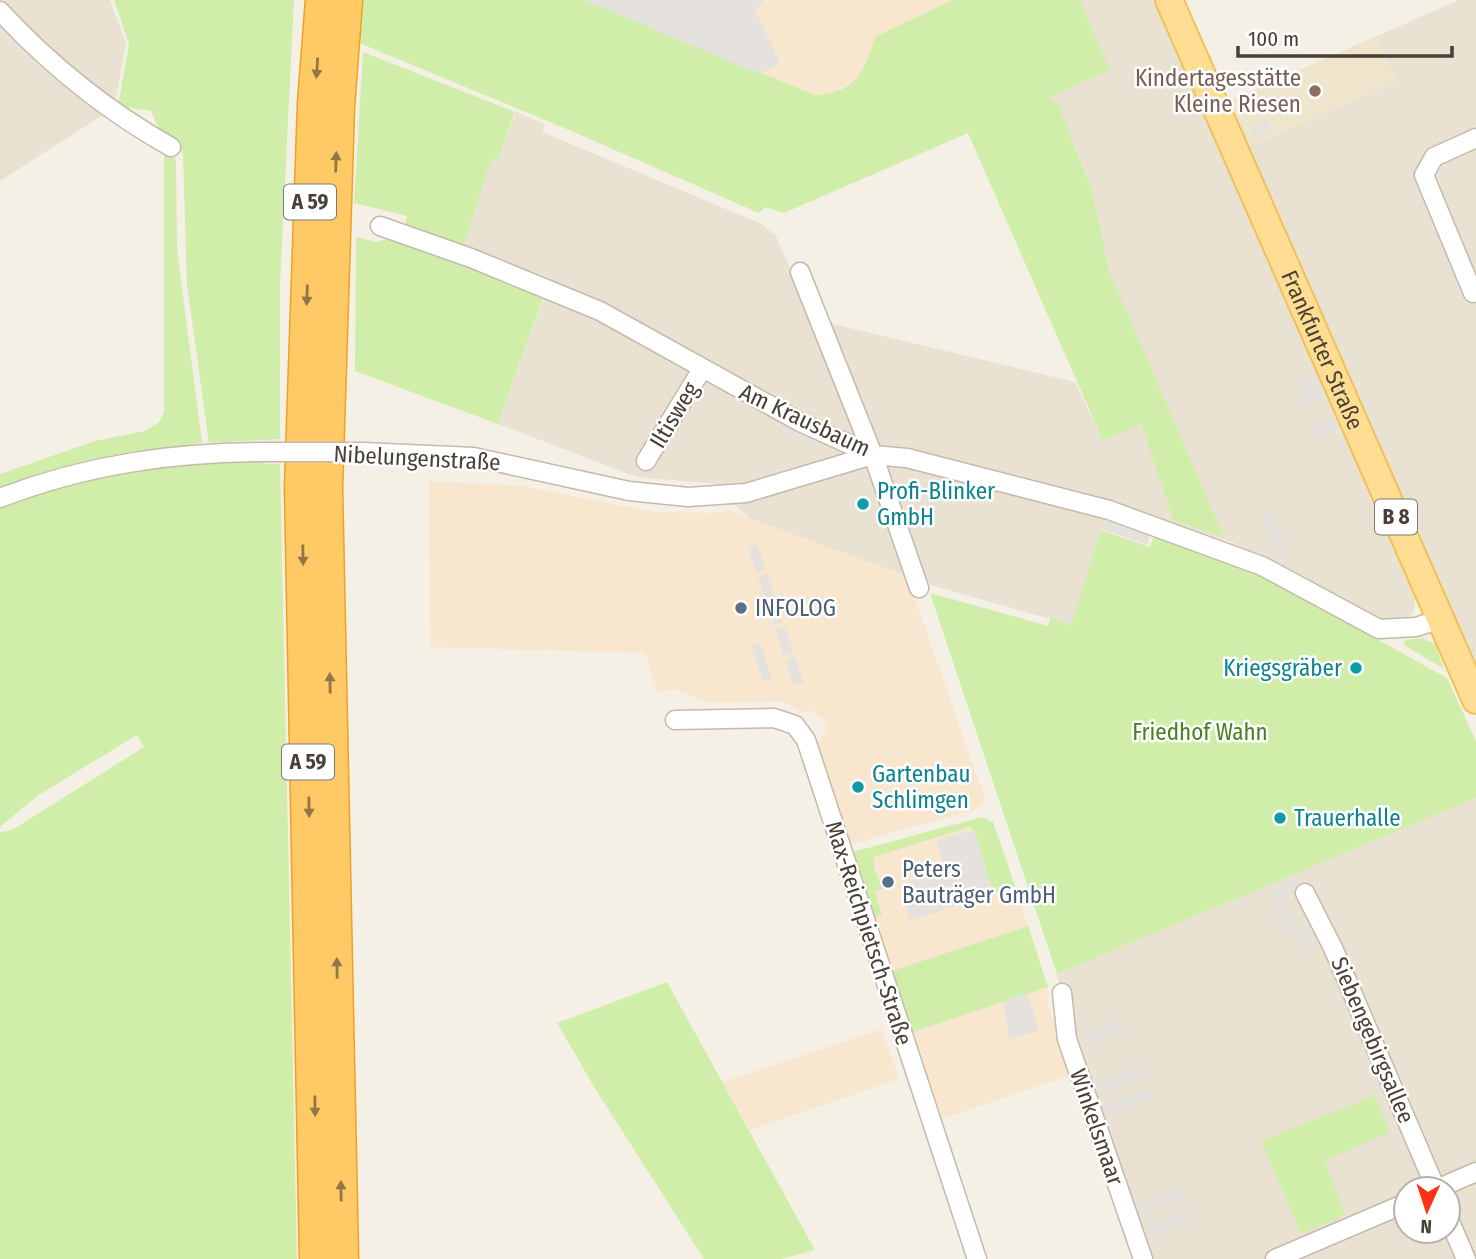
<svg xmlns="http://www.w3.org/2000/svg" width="1476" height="1259" font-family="'Fira Sans Condensed',sans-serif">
<rect width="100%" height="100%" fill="#f5f0e5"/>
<path fill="#e9e2d3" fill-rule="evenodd" d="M0,0h110l16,43 -12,65 -114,73z
M1080,0h73l264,593 -4,20 -9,6 -18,4 -152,-80 -124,-39 -38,121 -138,-39 -184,-67 -19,-18 -3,-16 -91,-8 -139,-53 53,-146 -87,-31 27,-87 7,-1 18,-47 29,12 -3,8 220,92 14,12 36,83 263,63 28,59 38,-17 32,96 50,16 -114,-266 -17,-81 -18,-47 -24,-45 60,-27z
M1459,0h17v674l-207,-471 -38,-103z
M1476,798v461h-334l-73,-225 -12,-60zM1406,1189h42v42h-42z"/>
<path fill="#f9e6ce" d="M585,0h367l-77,37 -8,28 -11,14 -21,13 -20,3z
M429,481l94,5 131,26 55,1 21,-2 177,65 78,223 -6,10 -129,35 -34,-99 10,-15 -2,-11 -15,-9 -5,3 -22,-12 -60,2 -14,-1 -34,-13 -16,4 -13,-40 -215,-6z
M982,817l11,5 35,104 -136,45 -39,-119z
M1048,987l-1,15 24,73 -129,44 -29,-87z
M882,1029l17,50 -149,51 -28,-48z"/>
<path fill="#efe5cd" d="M1377,36l20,46 -145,64 -21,-46z"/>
<path fill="#d0eea9" d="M114,0h180l-14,284v155l-71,4 -22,-158 -4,-130 -5,-11 -17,-11 -10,-22 -33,-5 11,-62z
M361,0h224l230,95c39,-2 50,-23 60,-58l77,-37h128l30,70 -60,27 8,7 34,85 17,81 115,267 -51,-17 -32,-96 -38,17 -135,-308 -184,80 -19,-6 -6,6 -190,-83 -212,-88z
M363,52l152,60 -17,47 -7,1 -27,87 -60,-20 3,-11 -53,-13z
M164,151l9,1 3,9 1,88 25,194c-70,7 -137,19 -202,45v-14l95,-33 50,-10 14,-9 5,-10z
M356,237l20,5 15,-4 153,57 -46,129 -143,-53z
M264,458v6h16l17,795h-297v-427l12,-2 132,-83 -7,-12 -100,61 -37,31v-322l28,-11 115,-29z
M1101,530l49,17 4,-11 29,7 79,32 185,103 29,63v57l-419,176 -127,-381 118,33 2,-8 21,7z
M1422,638l13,6 9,25 -40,-24 1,-5z
M982,817l11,5 22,64 -22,7 -19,-63 -5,-3 -95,30v11l9,21 -8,2 7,24 -7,2 -22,-65z
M1028,926l20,61 -135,45 -21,-61z
M667,982l148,268 -34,9h-77l-108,-169 -39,-67z
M1375,1095l15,37 -65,29 20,54 -44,19 -40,-93z"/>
<path fill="#e5e2de" d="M585,0h179l-9,10 25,53 -21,11z
M1266,119l5,10 -17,8 -5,-10z
M1317,376l4,9 -20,9 -4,-9z
M1322,387l4,9 -23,10 -4,-10z
M1335,418l4,9 -22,10 -4,-10z
M783,421l35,17 -4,10 -35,-19z
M1271,512l17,41 -10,4 -17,-41z
M1105,520l45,14 -2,11 -46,-16z
M757,544l9,26 -10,3 -8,-26z
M767,574l16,48 -9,3 -16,-48z
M785,627l9,25 -10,4 -8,-26z
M760,643l12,35 -9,3 -12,-34z
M795,657l9,26 -10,3 -8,-26z
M974,830l19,63 -83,28 -10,-37 45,-12 -8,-32z
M1293,877l5,10 -11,10 -1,14 10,13 23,19 -8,9 -29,-26 -8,-14 1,-17 6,-11z
M1027,993l12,37 -30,10 -5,-39z
M1119,1020l4,10 -34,15 -4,-10z
M1143,1065l4,10 -44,19 -5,-10z
M1150,1087l4,10 -44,18 -4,-9z
M1180,1187l4,9 -42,18 -4,-10z
M1189,1209l4,9 -42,18 -4,-9z"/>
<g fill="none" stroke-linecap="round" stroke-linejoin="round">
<defs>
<path id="minor" d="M0,11c50,54 107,100 171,136
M380,226l91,32 129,53 200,111 73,33 34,3 202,52 153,56 117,63 37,-2 25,-8
M800,272l73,183 46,133
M1473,293l-49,-118 10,-18 42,-19
M363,452l111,5 155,34 59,6 58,-4 127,-38
M646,461l56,-92
M0,498c88,-34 176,-46 270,-46
M675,720l99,-2 21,7 11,15 171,519
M1305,893l28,55 103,241
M1062,993l5,46 76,220
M1437,1189l39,-17
M1448,1217l18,42
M1275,1259l131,-56"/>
<g id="primary">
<path id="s1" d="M1169,0l307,700"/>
</g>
<path id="motorway" d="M316,1259l-15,-772 13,-383 8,-104
M342,1259l-16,-770 12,-383 8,-106"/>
</defs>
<use href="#minor" stroke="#c4baaa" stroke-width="21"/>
<use href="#primary" stroke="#f1c056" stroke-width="30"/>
<use href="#motorway" stroke="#efa124" stroke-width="35"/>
<use href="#minor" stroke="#fff" stroke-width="18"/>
<use href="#primary" stroke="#ffde94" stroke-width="26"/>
<use href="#motorway" stroke="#ffc966" stroke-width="32"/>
<defs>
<path id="minor-bridge" d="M270,452h93"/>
</defs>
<use href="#minor-bridge" stroke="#c4baaa" stroke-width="21" stroke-linecap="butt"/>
<use href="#minor-bridge" stroke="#fff" stroke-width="18"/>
</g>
<defs><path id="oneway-solid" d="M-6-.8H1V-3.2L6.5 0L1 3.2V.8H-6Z" transform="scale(1.75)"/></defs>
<g fill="#917748">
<use href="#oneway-solid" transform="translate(317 68) rotate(94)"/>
<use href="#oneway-solid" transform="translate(336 162) rotate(-88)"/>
<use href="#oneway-solid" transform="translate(307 295) rotate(92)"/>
<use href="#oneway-solid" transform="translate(303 555) rotate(89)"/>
<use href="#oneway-solid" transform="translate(330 683) rotate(-91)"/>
<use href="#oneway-solid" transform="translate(309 807) rotate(89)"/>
<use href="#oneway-solid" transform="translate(337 968) rotate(-91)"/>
<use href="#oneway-solid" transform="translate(315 1106) rotate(89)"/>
<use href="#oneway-solid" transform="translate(341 1191) rotate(-91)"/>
</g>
<circle fill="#8d6e63" stroke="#fff" stroke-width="2.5" cx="1315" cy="91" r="7"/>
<g fill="#0f9aa8" stroke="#fff" stroke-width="2.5">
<circle cx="863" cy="504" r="7"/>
<circle cx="1356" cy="668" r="7"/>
<circle cx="858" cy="787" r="7"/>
<circle cx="1280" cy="818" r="7"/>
</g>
<g fill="#5c6f8a" stroke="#fff" stroke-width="2.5">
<circle cx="741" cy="608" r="7"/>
<circle cx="888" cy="882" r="7"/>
</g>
<g text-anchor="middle" stroke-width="5" stroke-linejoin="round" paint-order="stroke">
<g fill="#fff" stroke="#7f7971" stroke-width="2">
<rect x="284" y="184.5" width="52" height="35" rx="5"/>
<rect x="1375" y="499.5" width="42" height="35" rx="5"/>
<rect x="282" y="744.5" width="52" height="35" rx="5"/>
</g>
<g font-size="21" font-weight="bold" fill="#484034">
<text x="310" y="209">A 59</text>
<text x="1396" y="524">B 8</text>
<text x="308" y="769">A 59</text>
</g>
<g font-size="23" fill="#785e54" stroke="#fff" text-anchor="end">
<text x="1301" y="86">Kindertagesstätte<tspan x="1301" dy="26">Kleine Riesen</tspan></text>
</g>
<g font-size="23" fill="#484034" stroke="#fff">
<text dy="8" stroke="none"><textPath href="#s1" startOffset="382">Frankfurter Straße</textPath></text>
<text transform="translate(674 415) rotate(-59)" y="8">Iltisweg</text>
<text transform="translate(805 420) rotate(25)" y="8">Am Krausbaum</text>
<text transform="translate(417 458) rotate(3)" y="8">Nibelungenstraße</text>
<text transform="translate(869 933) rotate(72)" y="8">Max-Reichpietsch-Straße</text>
<text transform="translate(1373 1040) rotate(67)" y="8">Siebengebirgsallee</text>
<text transform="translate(1097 1127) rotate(71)" y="8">Winkelsmaar</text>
</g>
<g font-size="23" fill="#0d838f" stroke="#fff" text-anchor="start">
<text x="877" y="499">Profi-Blinker<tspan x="877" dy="26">GmbH</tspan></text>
<text x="1342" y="676" text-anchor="end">Kriegsgräber</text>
<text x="872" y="782">Gartenbau<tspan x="872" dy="26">Schlimgen</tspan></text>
<text x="1294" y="826">Trauerhalle</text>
</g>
<g font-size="23" fill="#4e5e75" stroke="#fff" text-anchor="start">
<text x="755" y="616">INFOLOG</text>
<text x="902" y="877">Peters<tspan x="902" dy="26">Bauträger GmbH</tspan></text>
</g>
<g font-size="23" fill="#478120" stroke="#fff">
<text x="1200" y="740">Friedhof Wahn</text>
</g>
</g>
<g transform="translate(1427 1210) rotate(183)"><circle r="33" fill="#ffffff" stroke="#b6b3ae" stroke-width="2"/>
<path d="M0-5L12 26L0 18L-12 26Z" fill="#ff3112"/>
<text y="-10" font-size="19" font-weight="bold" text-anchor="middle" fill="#484034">N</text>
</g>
<path d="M1238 46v10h214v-10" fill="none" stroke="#484034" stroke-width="3.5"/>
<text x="1248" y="46" font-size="21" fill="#484034" stroke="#ffffff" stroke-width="5" paint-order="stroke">100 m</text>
</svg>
